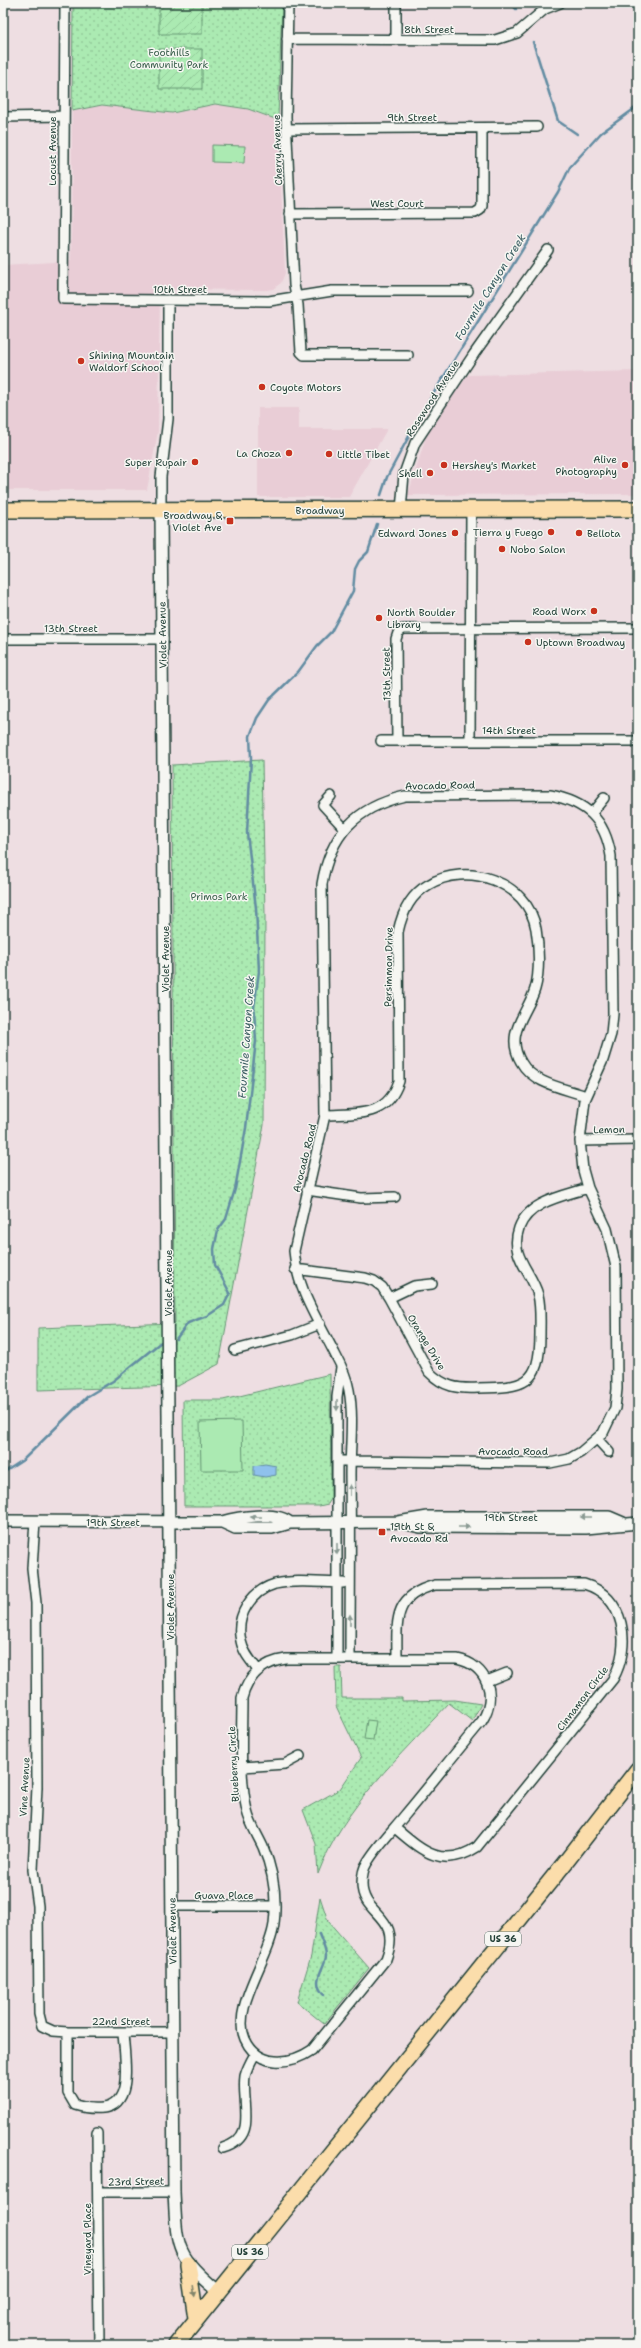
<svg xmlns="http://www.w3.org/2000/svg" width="641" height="2348" font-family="'Shantell Sans',sans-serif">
<defs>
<pattern id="grass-dots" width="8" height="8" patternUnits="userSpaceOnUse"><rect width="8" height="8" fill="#abeab2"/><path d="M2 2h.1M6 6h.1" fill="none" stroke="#93ca9a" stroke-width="1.8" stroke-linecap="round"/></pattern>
<pattern id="garden-furrows" width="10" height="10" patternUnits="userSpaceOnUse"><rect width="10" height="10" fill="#abeab2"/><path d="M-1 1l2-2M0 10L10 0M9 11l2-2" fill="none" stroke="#93ca9a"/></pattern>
</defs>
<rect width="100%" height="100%" fill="#eedee2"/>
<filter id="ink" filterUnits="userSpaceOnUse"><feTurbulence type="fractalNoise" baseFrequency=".025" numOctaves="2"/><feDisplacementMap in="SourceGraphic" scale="8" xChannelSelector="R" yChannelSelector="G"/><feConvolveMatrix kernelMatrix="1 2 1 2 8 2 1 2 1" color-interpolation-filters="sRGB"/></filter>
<g filter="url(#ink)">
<path fill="#e9cdd6" d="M215,104l33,5 30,11 7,153 -4,10 -8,6 -7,1 -106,-1 -2,142 -11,59h-144v-225l68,-4 1,-150 30,-6 70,8z
M638,371v123l-230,1 20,-65 40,-55z
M258,408h41v21h88l-38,68h-91z"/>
<path fill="url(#grass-dots)" stroke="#659473" d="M73,3h209l-4,117 -30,-11 -33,-5 -43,9 -70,-8 -30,6z
M262,760l3,155 -1,210 -45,239 -41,22 -140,4v-62l137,-5 -3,-558z
M330,1374l1,125 -3,5 -9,2h-135l-1,-106h40z
M335,1667h6l1,31h60v3l53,-1 26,4 -9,17 -23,-18c-48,52 -106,104 -131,171l-2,-30 -13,-34 37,-21 21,-31 -25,-52z
M320,1897l8,24 41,47 -45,56 -27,-22 14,-46z"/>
<path fill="url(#garden-furrows)" stroke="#659473" d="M159,3h43v31h-43z
M159,49h43v40h-43z"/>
<path fill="#abeab2" stroke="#659473" d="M212,145l33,1 -1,17 -32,-1z
M242,1421l1,49h-42l-1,-48z
M367,1720l9,1 -3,19 -9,-1z"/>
<path fill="#8fc1ec" stroke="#628ca2" d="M265,1464l11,2v9l-11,2 -11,-2v-9z"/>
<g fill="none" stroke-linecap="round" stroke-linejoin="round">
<path stroke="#628ca2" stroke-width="2.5" d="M511,3l5,6
M533,42l25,79 19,13
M381,495l6,-18 35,-65 136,-220 12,-25 31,-34 37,-27
M176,1339l12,-16 19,-7 17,-11 6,-12 -15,-28 -1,-16 4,-19 8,-11 9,-30 11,-61 10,-87 -2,-33 5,-37 -3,-63 -9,-75 4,-75 -1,-22 7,-18 12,-18 29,-28 19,-26 14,-14 22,-41 2,-22 4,-8 9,-9 9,-28
M3,1473l20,-13 65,-64 25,-15 48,-39
M319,1934c2,6 7,15 7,22 -1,12 -16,25 -2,39"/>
<defs>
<path id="minor" d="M65,3l-2,296 206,2 63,-10h136
M288,3l-2,114 8,168 4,20 3,47 3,3h104
M396,3v37
M287,39l208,1 22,-7 28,-24 15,-6
M3,117l60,-1
M287,129l250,-2
M290,214l185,-1 5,-3 2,-4v-78
M401,510l3,-36 11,-31 59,-89 74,-104
M161,511v-34l7,-58v-119
M3,639h160
M381,741h257
M397,741l-1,-102 2,-6 5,-4 235,-1
M470,741l1,-232
M331,796l-8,9 22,24
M592,813l12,-15
M325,1115c33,-2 62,3 74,-34l-1,-149c4,-19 12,-37 30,-47 38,-24 100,-4 108,44 3,17 4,43 -1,60 -8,26 -31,44 -14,73 12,22 43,26 65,34
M580,1141l58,-1
M307,1190l54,8 34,-1
M295,1269l70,9 9,3 8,6 7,11 40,74c15,15 28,17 49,16 46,-1 62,-2 62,-54 0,-13 1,-27 -2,-39 -7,-25 -29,-39 -19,-67 10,-27 45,-32 69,-40
M389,1298l25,-12 18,-2
M235,1350l57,-15 28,-11
M597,1439l12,13
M337,1461h13l200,2 19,-4 12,-7 22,-19 12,-25 2,-19 -1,-122 -9,-38 -19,-41 -5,-18 -3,-29 5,-41 18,-40 8,-26 2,-20 -2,-158c-6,-37 -25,-54 -61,-61l-145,1c-49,11 -75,39 -83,88l3,231 -31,136c3,39 24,69 41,103 6,11 12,24 14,36 5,27 1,57 1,85 1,61 0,123 0,184
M35,1521l-3,47 4,35 1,184 -4,83 5,36 1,108 3,12 11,5 15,1h105
M286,1659h171c30,6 41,36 25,62 -26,31 -51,63 -77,94 -13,16 -28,31 -38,48 -4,6 -5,14 -5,21 0,32 41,31 24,75l-74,91c-22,15 -54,18 -67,-11 -14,-32 25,-81 29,-115 3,-26 -1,-54 -11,-77 -6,-13 -13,-23 -16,-36 -8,-37 -5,-76 -5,-113 6,-22 21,-36 44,-39z
M337,1659v-262l4,-30
M258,1670c-7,-9 -15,-18 -17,-29 -6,-25 10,-50 34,-57 21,-5 47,-1 68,-1
M487,1681l20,-8
M242,1767l43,-3 15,-8
M395,1828c26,22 47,42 82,19l136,-168c19,-34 12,-83 -29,-95l-149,1c-43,11 -38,37 -38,74
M172,1906h103
M68,2032v61l7,12c9,3 18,4 28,3 32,-3 21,-52 20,-76
M97,2133l2,212
M223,2148c36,-11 18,-43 22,-72 2,-8 6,-15 10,-22
M98,2192h76"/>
<path id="tertiary" d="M161,511l13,1681c3,54 0,62 44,99
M3,1521l219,1c16,-5 55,-11 68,1
M222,1522l13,6h37l18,-5 108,-1 30,-5h181l14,6
M398,1522l22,5 166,1 52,-5"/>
<path id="primary" d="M3,510l635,-1"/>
<path id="trunk" d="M188,2264l8,54
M176,2345l392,-486 70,-90"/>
</defs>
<use href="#minor" stroke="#1f3d34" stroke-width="12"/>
<use href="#tertiary" stroke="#1f3d34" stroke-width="14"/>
<use href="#primary" stroke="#1f3d34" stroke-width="18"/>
<use href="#trunk" stroke="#1f3d34" stroke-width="18"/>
<use href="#minor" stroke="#f6f6f2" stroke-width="9"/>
<use href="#tertiary" stroke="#f6f6f2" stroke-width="11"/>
<use href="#primary" stroke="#fbddab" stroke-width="15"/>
<use href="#trunk" stroke="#fbddab" stroke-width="15"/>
</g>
<defs><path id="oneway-solid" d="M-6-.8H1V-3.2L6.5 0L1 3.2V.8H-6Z"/></defs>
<g fill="#8a9a93">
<use href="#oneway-solid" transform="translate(337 1405) rotate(90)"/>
<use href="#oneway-solid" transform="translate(350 1490) rotate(-90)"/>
<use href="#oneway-solid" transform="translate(256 1517) rotate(-180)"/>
<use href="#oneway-solid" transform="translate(586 1517) rotate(-180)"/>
<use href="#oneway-solid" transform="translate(464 1527)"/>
<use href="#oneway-solid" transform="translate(337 1549) rotate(90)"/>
<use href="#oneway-solid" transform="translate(350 1620) rotate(-90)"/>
</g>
<use fill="#82856a" href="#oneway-solid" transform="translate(194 2291) rotate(82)"/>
</g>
<g fill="#c8321e" stroke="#f6f6f2" stroke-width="1.5">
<circle cx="81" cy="361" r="4"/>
<circle cx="262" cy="387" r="4"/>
<circle cx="289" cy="453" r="4"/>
<circle cx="329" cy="454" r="4"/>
<circle cx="195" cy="462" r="4"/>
<circle cx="444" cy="465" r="4"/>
<circle cx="625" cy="465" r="4"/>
<circle cx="430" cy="473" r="4"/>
<rect x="226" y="517" width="8" height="8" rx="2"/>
<circle cx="551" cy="532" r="4"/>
<circle cx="455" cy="533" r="4"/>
<circle cx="579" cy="533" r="4"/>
<circle cx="502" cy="549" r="4"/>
<circle cx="594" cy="611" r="4"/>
<circle cx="379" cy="618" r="4"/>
<circle cx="528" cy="642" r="4"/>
<rect x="378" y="1528" width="8" height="8" rx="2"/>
</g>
<g text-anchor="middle" stroke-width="3" stroke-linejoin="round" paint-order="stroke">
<g fill="#f6f6f2" stroke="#60746d" stroke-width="1">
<rect x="485" y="1932" width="36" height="14" rx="3"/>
<rect x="232" y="2245" width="36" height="14" rx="3"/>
</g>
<g font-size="9" font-weight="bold" fill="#1f3d34">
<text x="503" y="1942">US 36</text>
<text x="250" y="2255">US 36</text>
</g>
<g font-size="10" fill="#1f3d34" stroke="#f6f6f2">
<text x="429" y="33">8th Street</text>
<text x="412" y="121">9th Street</text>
<text transform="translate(277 150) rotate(-92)" y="4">Cherry Avenue</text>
<text transform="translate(52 151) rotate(-90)" y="4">Locust Avenue</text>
<text x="397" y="207">West Court</text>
<text x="180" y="293">10th Street</text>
<text transform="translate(432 398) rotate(-57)" y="4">Rosewood Avenue</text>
<text x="320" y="514">Broadway</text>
<text x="71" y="632">13th Street</text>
<text transform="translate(162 635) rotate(-91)" y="4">Violet Avenue</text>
<text transform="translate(386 674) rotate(-91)" y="4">13th Street</text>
<text x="509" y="734">14th Street</text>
<text transform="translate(440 785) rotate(-1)" y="4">Avocado Road</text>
<text transform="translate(165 959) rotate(-90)" y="4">Violet Avenue</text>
<text transform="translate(388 967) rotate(-89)" y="4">Persimmon Drive</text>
<text transform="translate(609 1129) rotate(-1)" y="4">Lemon</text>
<text transform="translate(304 1158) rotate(-76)" y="4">Avocado Road</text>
<text transform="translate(168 1283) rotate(-90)" y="4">Violet Avenue</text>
<text transform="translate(427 1342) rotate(59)" y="4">Orange Drive</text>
<text x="513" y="1455">Avocado Road</text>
<text x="511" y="1521">19th Street</text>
<text x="113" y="1526">19th Street</text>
<text transform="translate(170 1607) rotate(-90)" y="4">Violet Avenue</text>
<text transform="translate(582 1698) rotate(-53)" y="4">Cinnamon Circle</text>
<text transform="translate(233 1764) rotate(-93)" y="4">Blueberry Circle</text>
<text transform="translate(24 1787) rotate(-87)" y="4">Vine Avenue</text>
<text x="224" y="1899">Guava Place</text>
<text transform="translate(172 1931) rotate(-91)" y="4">Violet Avenue</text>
<text x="121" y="2025">22nd Street</text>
<text transform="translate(136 2181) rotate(-1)" y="4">23rd Street</text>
<text transform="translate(87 2239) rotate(-90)" y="4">Vineyard Place</text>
</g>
<g font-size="10" fill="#3b604d" stroke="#f6f6f2">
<text x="169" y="56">Foothills<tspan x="169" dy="12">Community Park</tspan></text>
<text x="219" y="900">Primos Park</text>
</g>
<g font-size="10" fill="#1f3d34" stroke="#f6f6f2" text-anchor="start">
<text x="89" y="359">Shining Mountain<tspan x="89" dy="12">Waldorf School</tspan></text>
<text x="270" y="391">Coyote Motors</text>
<text x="281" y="457" text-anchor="end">La Choza</text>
<text x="337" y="458">Little Tibet</text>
<text x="617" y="463" text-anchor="end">Alive<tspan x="617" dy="12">Photography</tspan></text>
<text x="187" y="466" text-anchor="end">Super Rupair</text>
<text x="452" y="469">Hershey's Market</text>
<text x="422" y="477" text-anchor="end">Shell</text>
<text x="222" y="519" text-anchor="end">Broadway &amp;<tspan x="222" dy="12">Violet Ave</tspan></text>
<text x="543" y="536" text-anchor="end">Tierra y Fuego</text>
<text x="447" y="537" text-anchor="end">Edward Jones</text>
<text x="587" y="537">Bellota</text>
<text x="510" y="553">Nobo Salon</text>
<text x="586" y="615" text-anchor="end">Road Worx</text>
<text x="387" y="616">North Boulder<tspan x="387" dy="12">Library</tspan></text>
<text x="536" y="646">Uptown Broadway</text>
<text x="390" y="1530">19th St &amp;<tspan x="390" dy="12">Avocado Rd</tspan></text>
</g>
<g font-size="11" font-style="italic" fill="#3b5e62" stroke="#f6f6f2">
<text transform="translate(490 287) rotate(-58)" y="4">Fourmile Canyon Creek</text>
<text transform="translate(246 1037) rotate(-86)" y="4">Fourmile Canyon Creek</text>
</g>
</g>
<rect width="641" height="2348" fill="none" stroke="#f6f6f2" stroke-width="16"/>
<rect x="8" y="8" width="625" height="2332" fill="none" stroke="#1f3d34" stroke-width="1.5" filter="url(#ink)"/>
</svg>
